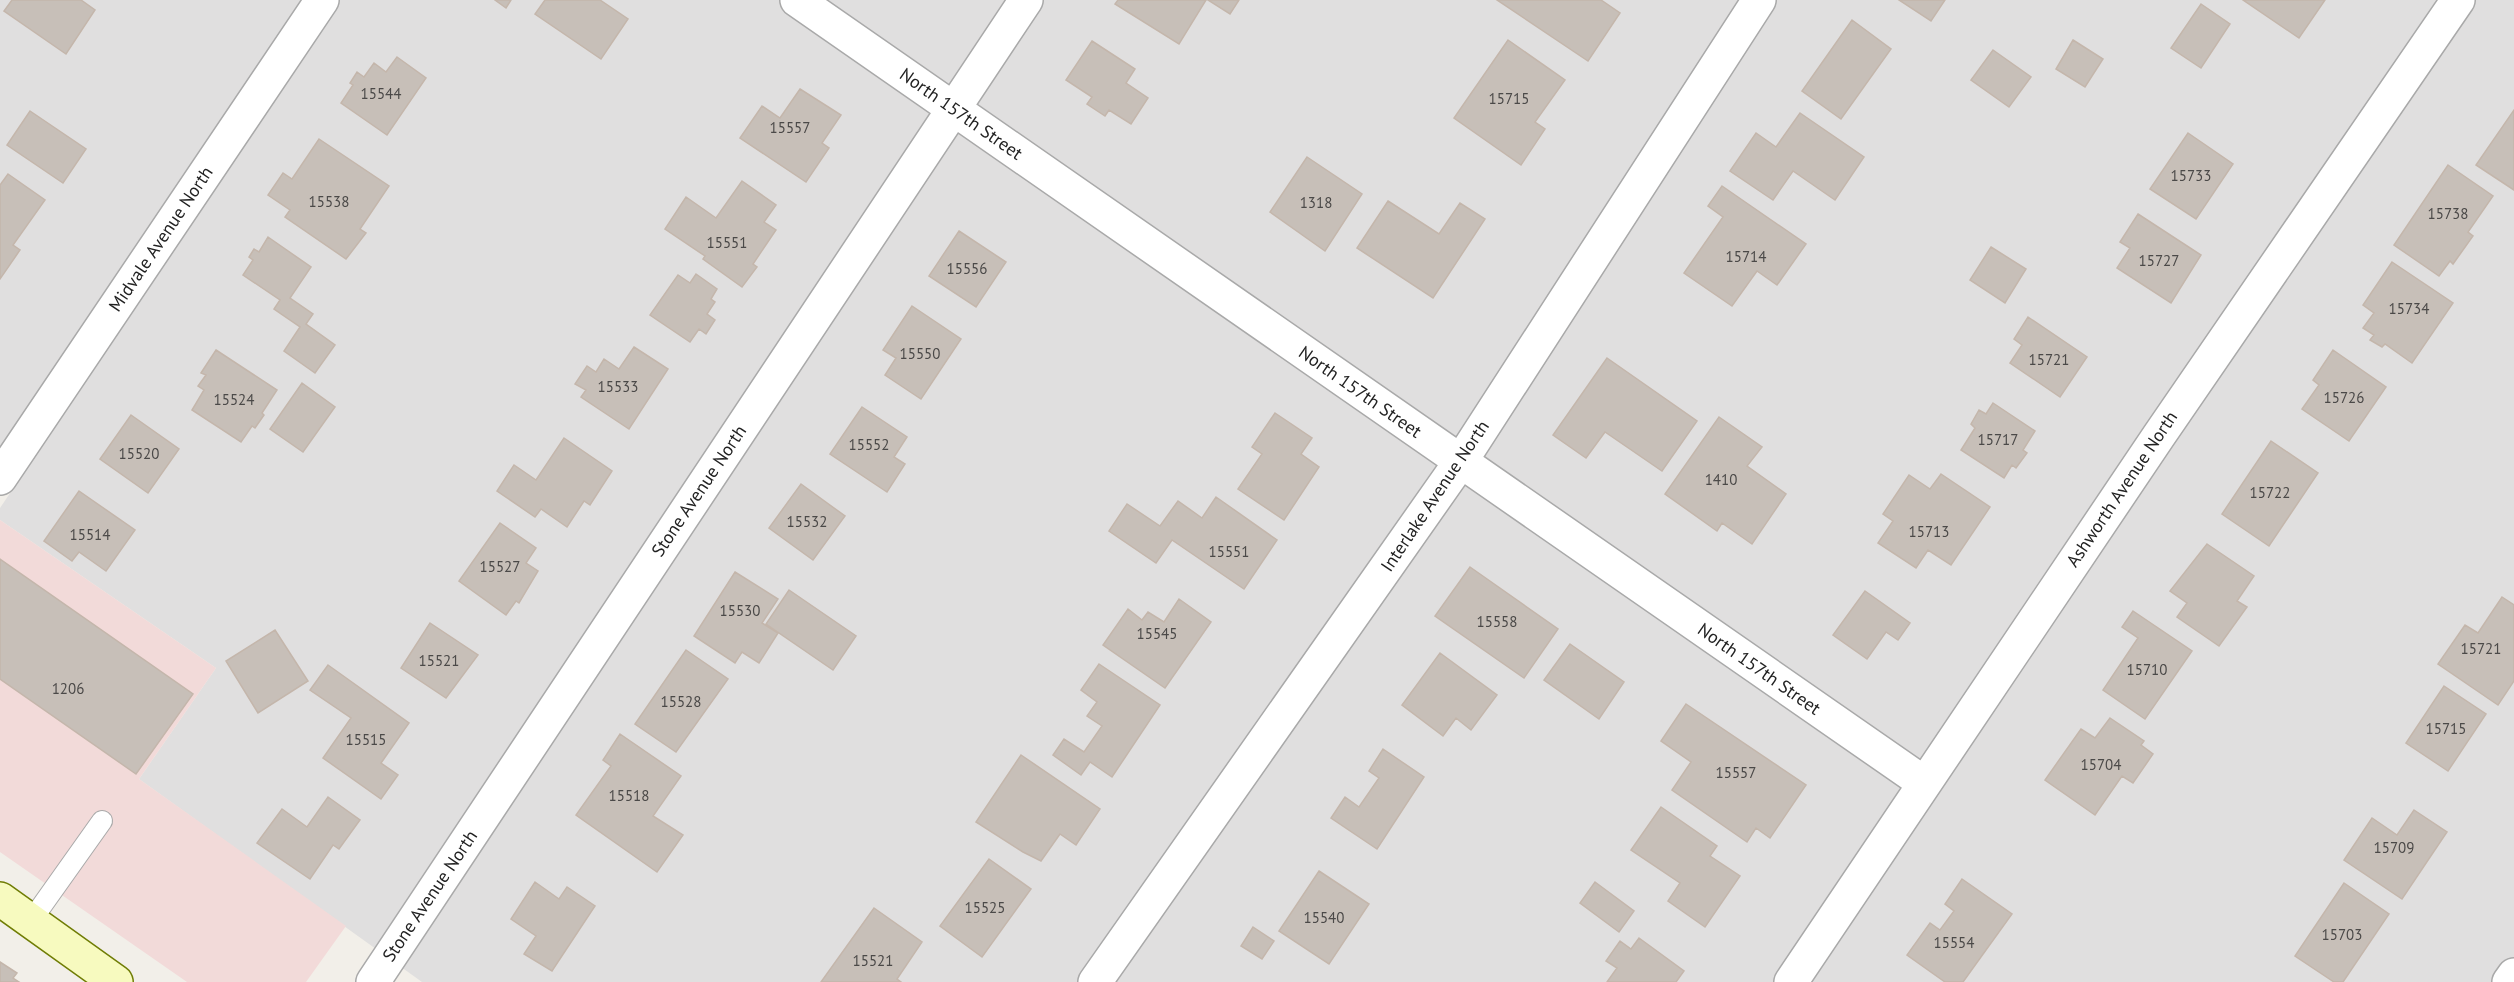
<svg xmlns="http://www.w3.org/2000/svg" width="2514" height="982" font-family="'PT Sans',sans-serif">
<rect width="100%" height="100%" fill="#f2efe9"/>
<path fill="#e0dfdf" d="M0,0h2514v982h-2092l-283,-203 77,-111 -216,-148v-12l25,-37 -25,-17z"/>
<path fill="#f2dad9" d="M0,520l216,148 -77,111 207,147 -40,56h-119l-187,-130z"/>
<path fill="#c7bfb8" stroke="#c4b6ab" stroke-width="1.5" d="M12,0h69l14,10 -29,44 -62,-43z
M495,0h16l-5,8z
M545,0h55l28,19 -27,40 -66,-45z
M1118,0h88l-27,44 -64,-40z
M1208,0h31l-9,14z
M1497,0h104l19,13 -32,48z
M1899,0h46l-14,21z
M2243,0h82l-26,38z
M2201,4l29,20 -29,44 -30,-20z
M1852,20l39,29 -50,70 -39,-28z
M1508,40l57,40 -30,42 10,7 -24,36 -67,-47z
M2073,40l30,19 -18,28 -29,-18z
M1092,41l43,28 -9,14 22,15 -17,26 -22,-14 -4,6 -18,-12 5,-7 -26,-17z
M1993,50l38,27 -22,30 -38,-27z
M397,57l29,21 -39,57 -46,-32 12,-18 -3,-2 7,-11 7,5 10,-14 12,9z
M800,89l41,26 -19,28 7,5 -23,34 -66,-44 22,-32 18,12z
M2514,110v80l-38,-25z
M30,111l56,38 -23,34 -56,-38z
M1800,113l64,44 -29,43 -42,-29 -20,29 -43,-29 26,-38 20,14z
M2188,133l45,31 -37,55 -46,-30z
M319,139l70,47 -29,43 6,4 -20,26 -61,-42 5,-7 -22,-15 15,-22 9,6z
M1307,157l55,37 -37,57 -55,-39z
M2448,165l45,31 -25,36 5,4 -20,28 -3,-3 -11,15 -45,-31z
M8,174l37,26 -32,45 7,5 -20,29v-94z
M742,181l34,24 -12,17 12,8 -23,34 4,3 -15,20 -39,-28 2,-3 -40,-27 21,-32 30,21z
M1722,186l84,58 -29,41 -20,-14 -25,35 -48,-33 39,-56 -15,-11z
M1388,201l51,33 21,-31 25,16 -52,79 -76,-50z
M2138,214l63,41 -30,48 -54,-35 13,-20 -10,-6z
M959,231l47,31 -30,45 -47,-31z
M268,237l43,30 -21,31 23,16 -7,10 29,21 -20,28 -31,-22 16,-24 -26,-18 6,-9 -37,-25 10,-15 -4,-3 5,-8 5,3z
M1991,247l35,22 -21,34 -35,-23z
M2392,262l61,41 -41,60 -27,-19 -3,3 -12,-7 4,-5 -11,-7 11,-15 -11,-8z
M696,274l21,15 -6,10 4,3 -8,12 8,6 -9,14 -7,-5 -9,13 -40,-27 28,-40 12,8z
M912,306l49,33 -40,60 -36,-24 11,-17 -13,-8z
M2028,317l59,40 -27,40 -50,-34 12,-18 -8,-6z
M634,347l34,22 -39,60 -48,-32 5,-7 -11,-6 12,-18 9,6 8,-13 15,10z
M216,350l61,40 -15,23 2,2 -9,13 -3,-2 -11,16 -49,-32 12,-20 -6,-4 8,-11 -5,-2z
M2333,350l53,37 -37,54 -47,-32 17,-24 -6,-5z
M1607,358l90,63 -35,50 -57,-39 -19,26 -33,-23z
M302,383l33,24 -32,45 -33,-23z
M1993,403l42,28 -12,19 4,3 -11,15 -4,-3 -8,13 -43,-28 14,-22 -4,-4 8,-14 7,4z
M862,407l45,30 -13,20 11,7 -18,28 -57,-38z
M1275,413l37,25 -11,16 18,13 -35,53 -46,-31 24,-35 -10,-7z
M131,415l48,34 -31,44 -48,-34z
M1719,417l43,30 -15,19 39,28 -34,50 -30,-21 -5,8 -52,-37z
M564,438l48,33 -22,34 -6,-4 -17,26 -26,-18 -6,8 -38,-26 17,-26 22,15z
M2271,441l47,32 -49,73 -47,-32z
M1941,474l49,33 -39,58 -23,-15 -12,18 -38,-25 15,-22 -10,-7 26,-39 21,14z
M801,484l44,32 -32,44 -44,-32z
M79,491l56,39 -29,41 -27,-19 -7,9 -28,-20z
M1216,497l61,43 -33,49 -72,-49 -16,23 -47,-32 18,-27 33,22 18,-25 24,17z
M500,523l36,25 -10,15 12,8 -19,32 -3,-2 -10,14 -47,-34z
M2207,544l47,32 -17,25 10,6 -28,39 -42,-29 10,-14 -17,-12z
M0,559l193,135 -57,80 -136,-95z
M1470,567l88,62 -34,49 -89,-62z
M735,572l43,27 -16,24 16,10 -19,30 -17,-11 -7,11 -41,-27z
M789,590l67,46 -23,34 -67,-46z
M1865,591l45,32 -12,17 -12,-8 -19,27 -34,-24z
M2502,597l12,8v76l-16,24 -60,-41 27,-39 13,8z
M1179,599l32,23 -46,66 -62,-43 25,-36 14,11 6,-8 16,10z
M2133,611l59,40 -47,68 -42,-29 35,-52 -16,-11z
M430,623l48,32 -32,43 -45,-30z
M275,630l33,51 -50,32 -32,-52z
M1570,644l54,38 -25,37 -55,-39z
M686,650l42,29 -52,73 -41,-28z
M1440,653l57,42 -26,35 -15,-12 -13,18 -41,-31z
M1099,664l61,41 -48,72 -22,-15 -9,13 -28,-20 11,-16 20,13 18,-26 -15,-10 10,-14 -16,-12z
M328,665l81,58 -28,40 17,12 -17,24 -58,-41 28,-40 -41,-28z
M2444,686l42,28 -38,57 -42,-28z
M1686,704l120,81 -36,53 -14,-10 -9,14 -75,-52 19,-28 -30,-21z
M2110,718l34,23 -3,4 12,9 -20,29 -11,-7 -27,39 -50,-35 36,-51 14,9z
M620,734l61,42 -28,40 30,19 -26,37 -81,-57 35,-49 -8,-6z
M1383,749l41,28 -47,72 -46,-31 14,-21 14,10 20,-29 -10,-7z
M1021,755l79,54 -24,36 -16,-11 -19,27 -18,-9 -47,-30z
M328,797l32,23 -21,29 -6,-4 -23,34 -53,-36 25,-34 25,18z
M1661,807l56,39 -7,10 30,20 -35,51 -37,-26 12,-18 -49,-33z
M2414,810l33,22 -45,67 -58,-39 28,-42 25,17z
M989,859l42,30 -49,68 -42,-31z
M1319,871l50,33 -40,60 -50,-33z
M1962,879l50,35 -49,68h-18l-38,-27 23,-32 10,7 14,-19 -9,-7z
M535,882l24,17 8,-12 28,19 -43,65 -28,-17 12,-18 -25,-17z
M1595,882l39,29 -15,21 -39,-29z
M2344,883l45,31 -46,68h-9l-39,-26z
M874,908l48,34 -25,37 4,3h-80z
M1253,927l21,14 -12,18 -21,-13z
M1639,938l45,33 -8,11h-69l10,-14 -11,-7 14,-20 11,8z
M0,962l17,11 -4,5 6,4h-19z"/>
<g fill="none" stroke-linecap="round" stroke-linejoin="round">
<defs>
<path id="lane" d="M31,921l71,-100"/>
<path id="street" d="M797,0l1127,783
M0,478l322,-478
M373,982l653,-982
M1095,982l366,-521 298,-461
M1791,982l367,-545 300,-437
M2509,982l5,-7"/>
<path id="secondary" d="M0,899l116,83"/>
</defs>
<use href="#lane" stroke="#a9a9a9" stroke-width="22"/>
<use href="#street" stroke="#a9a9a9" stroke-width="36"/>
<use href="#secondary" stroke="#707d05" stroke-width="36"/>
<use href="#lane" stroke="#fff" stroke-width="20"/>
<use href="#street" stroke="#fff" stroke-width="33"/>
<use href="#secondary" stroke="#f7fabf" stroke-width="33"/>
</g>
<g text-anchor="middle" stroke-width="6" stroke-linejoin="round" paint-order="stroke">
<g font-size="15" fill="#4b4948">
<text x="381" y="99">15544</text>
<text x="1509" y="104">15715</text>
<text x="790" y="133">15557</text>
<text x="2191" y="181">15733</text>
<text x="329" y="207">15538</text>
<text x="1316" y="208">1318</text>
<text x="2448" y="219">15738</text>
<text x="727" y="248">15551</text>
<text x="1746" y="262">15714</text>
<text x="2159" y="266">15727</text>
<text x="967" y="274">15556</text>
<text x="2409" y="314">15734</text>
<text x="920" y="359">15550</text>
<text x="2049" y="365">15721</text>
<text x="618" y="392">15533</text>
<text x="2344" y="403">15726</text>
<text x="234" y="405">15524</text>
<text x="1998" y="445">15717</text>
<text x="869" y="450">15552</text>
<text x="139" y="459">15520</text>
<text x="1721" y="485">1410</text>
<text x="2270" y="498">15722</text>
<text x="807" y="527">15532</text>
<text x="1929" y="537">15713</text>
<text x="90" y="540">15514</text>
<text x="1229" y="557">15551</text>
<text x="500" y="572">15527</text>
<text x="740" y="616">15530</text>
<text x="1497" y="627">15558</text>
<text x="1157" y="639">15545</text>
<text x="2481" y="654">15721</text>
<text x="439" y="666">15521</text>
<text x="2147" y="675">15710</text>
<text x="68" y="694">1206</text>
<text x="681" y="707">15528</text>
<text x="2446" y="734">15715</text>
<text x="366" y="745">15515</text>
<text x="2101" y="770">15704</text>
<text x="1736" y="778">15557</text>
<text x="629" y="801">15518</text>
<text x="2394" y="853">15709</text>
<text x="985" y="913">15525</text>
<text x="1324" y="923">15540</text>
<text x="2342" y="940">15703</text>
<text x="1954" y="948">15554</text>
<text x="873" y="966">15521</text>
</g>
<g font-size="18" fill="#222" stroke="#fff">
<text transform="translate(961 114) rotate(35)" y="6">North 157th Street</text>
<text transform="translate(161 239) rotate(-56)" y="6">Midvale Avenue North</text>
<text transform="translate(1360 392) rotate(35)" y="6">North 157th Street</text>
<text transform="translate(2122 489) rotate(-56)" y="6">Ashworth Avenue North</text>
<text transform="translate(699 491) rotate(-56)" y="6">Stone Avenue North</text>
<text transform="translate(1435 496) rotate(-56)" y="6">Interlake Avenue North</text>
<text transform="translate(1759 669) rotate(35)" y="6">North 157th Street</text>
<text transform="translate(430 896) rotate(-56)" y="6">Stone Avenue North</text>
</g>
</g>
</svg>
